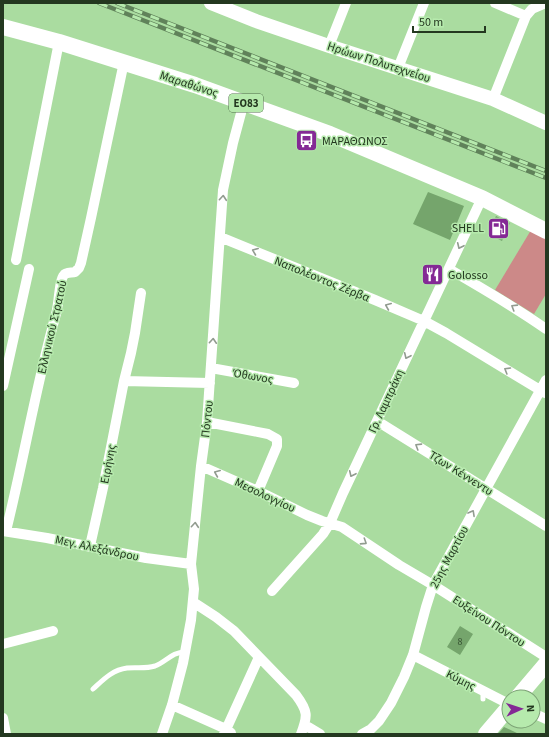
<svg xmlns="http://www.w3.org/2000/svg" width="549" height="737" font-family="'Source Sans 3',sans-serif">
<rect width="100%" height="100%" fill="#aadca0"/>
<path fill="#cc8988" d="M531,230l15,9v55l-12,20 -39,-24z"/>
<path fill="#75a56c" d="M428,192l36,14 -14,34 -37,-16z
M496,216l14,7 -8,18 -14,-7z
M460,626l13,8 -13,21 -13,-8z
M504,727l15,7h-21z"/>
<g fill="none" stroke-linecap="round" stroke-linejoin="round">
<path stroke="#fff" stroke-width="5" d="M93,689c10,-9 19,-19 34,-21 9,-1 18,1 28,-2 11,-4 17,-14 30,-14
M483,699v-8"/>
<path stroke="#fff" stroke-width="10" d="M495,3l31,13
M329,46l17,-43
M398,68l26,-65
M493,99l33,-83 6,-7 14,-6
M220,237l155,63 49,21 22,12 99,60
M16,260l43,-218
M449,269c33,19 66,38 97,60
M211,368l83,15
M124,381l86,2
M3,386l26,-117
M377,421l169,105
M207,422l61,12 9,5v7l-19,45
M201,466l57,25 49,24 15,6 20,6 57,38 34,20 113,72
M3,531l44,7 99,20 45,6
M6,531c18,-72 30,-146 50,-217 3,-9 3,-34 8,-39 2,-3 8,-2 11,-3l4,-4 2,-5 10,-45 33,-156
M90,546l13,-58 21,-107 7,-28 4,-20 6,-40
M272,591l51,-57 7,-11 13,-30 139,-295
M193,602l23,15 18,14 62,64c12,16 12,21 5,39
M3,644l50,-13
M413,655l96,49
M172,705l54,24 5,4
M533,713l13,6
M3,718l3,16
M305,725l15,9
M162,734l10,-29 11,-42 8,-43 3,-31 -3,-25 10,-98 6,-44 16,-232 10,-47 11,-41
M224,734l35,-77
M362,734l9,-5 8,-8 12,-18 13,-26 9,-22 13,-48 7,-22 113,-205"/>
<path stroke="#fff" stroke-width="14" d="M211,3l45,18 73,25 164,53 53,24"/>
<path stroke="#fff" stroke-width="16" d="M3,27l56,15 136,43 135,49 152,64 64,33
M518,697l28,-33
M486,734l23,-27"/>
<defs>
<path id="rail" d="M99,3l447,175
M117,3l429,168"/>
</defs>
<use href="#rail" stroke="#60825a" stroke-width="4.5"/>
<use href="#rail" stroke="#b6eaad" stroke-width="3" stroke-dasharray="9" stroke-linecap="butt"/>
</g>
<defs><path id="oneway-chevron" d="M-2-3.5L2.5 0L-2 3.5" fill="none" stroke-width="1.6" stroke-linecap="round" stroke-linejoin="round"/></defs>
<g stroke="#929c90">
<use href="#oneway-chevron" transform="translate(223 198) rotate(-85)"/>
<use href="#oneway-chevron" transform="translate(460 246) rotate(115)"/>
<use href="#oneway-chevron" transform="translate(255 251) rotate(-158)"/>
<use href="#oneway-chevron" transform="translate(388 306) rotate(-157)"/>
<use href="#oneway-chevron" transform="translate(514 307) rotate(-148)"/>
<use href="#oneway-chevron" transform="translate(213 341) rotate(-86)"/>
<use href="#oneway-chevron" transform="translate(407 356) rotate(115)"/>
<use href="#oneway-chevron" transform="translate(507 370) rotate(-149)"/>
<use href="#oneway-chevron" transform="translate(418 446) rotate(-148)"/>
<use href="#oneway-chevron" transform="translate(217 473) rotate(-157)"/>
<use href="#oneway-chevron" transform="translate(352 474) rotate(115)"/>
<use href="#oneway-chevron" transform="translate(472 513) rotate(-61)"/>
<use href="#oneway-chevron" transform="translate(195 525) rotate(-85)"/>
<use href="#oneway-chevron" transform="translate(364 542) rotate(33)"/>
</g>
<defs>
<symbol id="bus-square" viewBox="-11 -11 22 22"><rect x="-9" y="-9" width="18" height="18" rx="4" fill="#842995" stroke="#b6eaad"/><path d="M-5-6H5V4H4V6H2V4H-2V6H-4V4H-5ZM-3.5-4V0h7V-4ZM-3.5 1.2v1.5H-2V1.2ZM2 1.2v1.5H3.5V1.2Z" fill="#fff"/></symbol>
<symbol id="fuel-square" viewBox="-11 -11 22 22"><rect x="-9" y="-9" width="18" height="18" rx="4" fill="#842995" stroke="#b6eaad"/><path d="M-5.5-6h7V0h2V4h1.3V-2.5L3-4.5l.8-.8L6-3V5H2.5V1h-1V6h-7ZM-4.2-4.7v3.2H.2V-4.7Z" fill="#fff"/></symbol>
<symbol id="restaurant-square" viewBox="-11 -11 22 22"><rect x="-9" y="-9" width="18" height="18" rx="4" fill="#842995" stroke="#b6eaad"/><path d="M-5-6h1v4h1v-4h1v4h1v-4h1v5L-1.5 .5V6h-2V.5L-5-1ZM5-6V6H3V1.5H1.5Q1.5-4 5-6Z" fill="#fff"/></symbol>
</defs>
<g fill-rule="evenodd">
<use href="#bus-square" x="294" y="128" width="25" height="25"/>
<use href="#fuel-square" x="486" y="216" width="25" height="25"/>
<use href="#restaurant-square" x="420" y="262" width="25" height="25"/>
</g>
<g text-anchor="middle" stroke-width="3" stroke-linejoin="round" paint-order="stroke">
<g font-size="10" fill="#385333">
<text x="460" y="645">8</text>
</g>
<rect fill="#b6eaad" stroke="#506d4a" stroke-width="1" x="229" y="94" width="34" height="18" rx="3"/>
<g font-size="11" font-weight="bold" fill="#243820">
<text x="246" y="107">ΕΟ83</text>
</g>
<g font-size="12" fill="#243820" stroke="#b6eaad">
<text transform="translate(379 62) rotate(18)" y="4">Ηρώων Πολυτεχνείου</text>
<text transform="translate(189 84) rotate(18)" y="4">Μαραθώνος</text>
<text transform="translate(322 279) rotate(22)" y="4">Ναπολέοντος Ζέρβα</text>
<text transform="translate(52 327) rotate(-77)" y="4">Ελληνικού Στρατού</text>
<text transform="translate(253 376) rotate(10)" y="4">Όθωνος</text>
<text transform="translate(386 401) rotate(-65)" y="4">Γρ. Λαμπράκη</text>
<text transform="translate(207 419) rotate(-84)" y="4">Πόντου</text>
<text transform="translate(108 464) rotate(-79)" y="4">Ειρήνης</text>
<text transform="translate(461 473) rotate(32)" y="4">Τζων Κέννεντυ</text>
<text transform="translate(265 495) rotate(25)" y="4">Μεσολογγίου</text>
<text transform="translate(97 548) rotate(12)" y="4">Μεγ. Αλεξάνδρου</text>
<text transform="translate(449 557) rotate(-62)" y="4">25ης Μαρτίου</text>
<text transform="translate(489 621) rotate(33)" y="4">Ευξείνου Πόντου</text>
<text transform="translate(461 680) rotate(27)" y="4">Κύμης</text>
</g>
<g font-size="12" fill="#243820" stroke="#b6eaad" text-anchor="start">
<text x="322" y="145">ΜΑΡΑΘΩΝΟΣ</text>
<text x="484" y="232" text-anchor="end">SHELL</text>
<text x="448" y="279">Golosso</text>
</g>
</g>
<rect width="549" height="737" fill="none" stroke="#243820" stroke-width="8"/>
<g transform="translate(521 709) rotate(87)"><circle r="19" fill="#b6eaad" stroke="#7ca375"/>
<path d="M0-3L7 15L0 10L-7 15Z" fill="#842995"/>
<text y="-6" font-size="11" font-weight="bold" text-anchor="middle" fill="#243820">N</text>
</g>
<path d="M413 26v6h72v-6" fill="none" stroke="#243820" stroke-width="2"/>
<text x="419" y="26" font-size="12" fill="#243820" stroke="#b6eaad" stroke-width="3" paint-order="stroke">50 m</text>
</svg>
